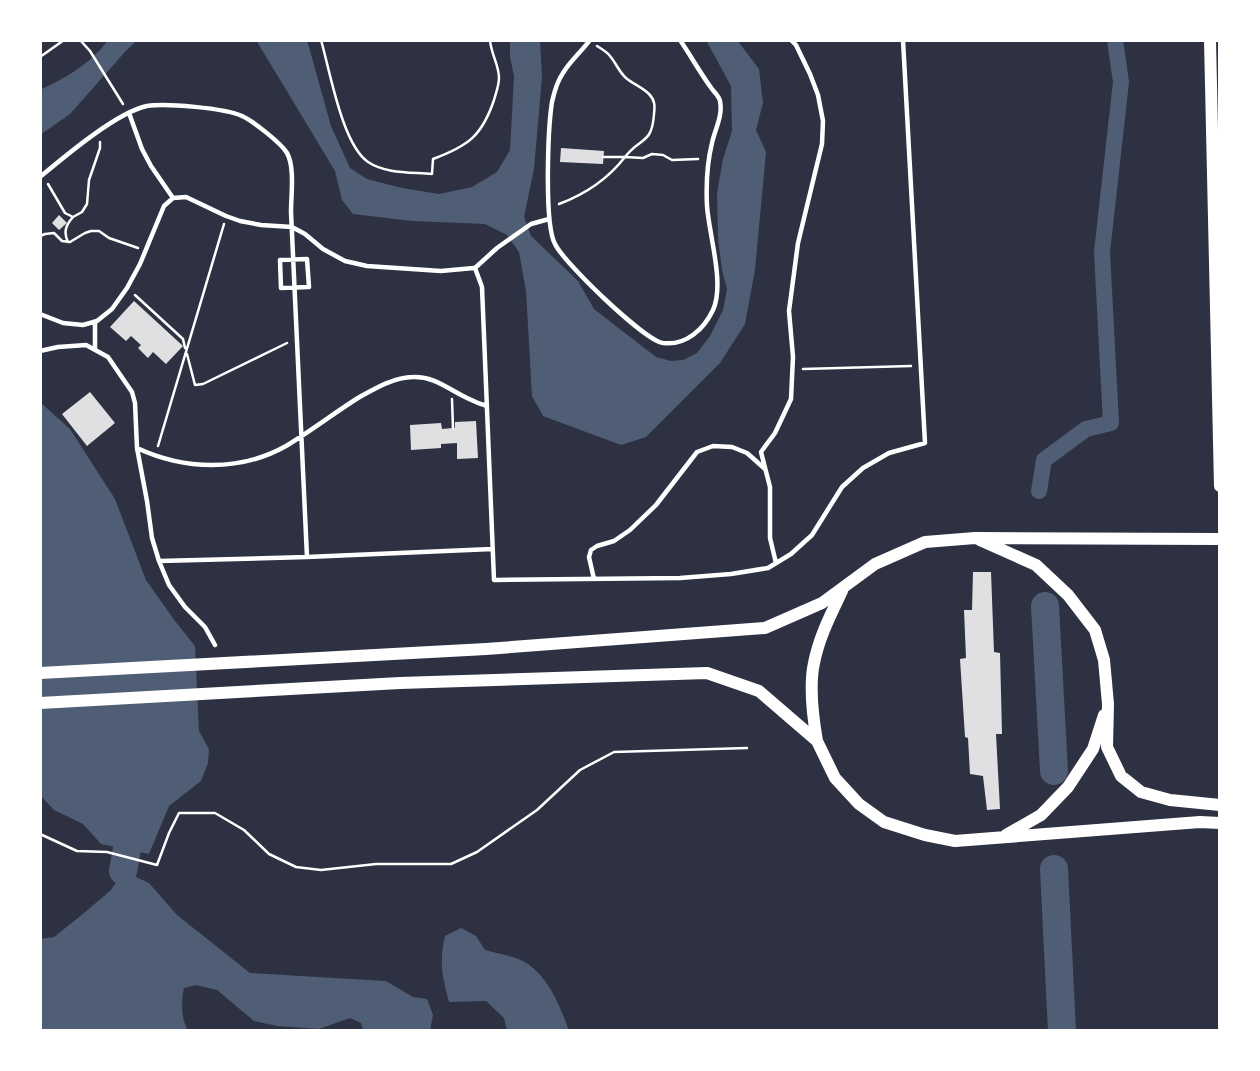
<svg xmlns="http://www.w3.org/2000/svg" width="1260" height="1071" font-family="Rubik,sans-serif">
<rect width="100%" height="100%" fill="#2d3142"/>
<path fill="#4f5d75" d="M108,40h29l-13,13 -54,61 -30,21v-45c24,-11 53,-28 68,-50z
M256,40h51l24,86 19,42 17,11 35,9 37,6 33,-7 25,-15 13,-22 4,-74 -4,-19v-17h30l2,37 -8,92 -10,48 7,19 47,45 16,28 62,48 15,4 12,-1 14,-7 13,-17 13,-26 4,-21 -5,-19 -4,-31 -1,-46 6,-34 9,-28 -1,-45 -25,-46h31l22,29 4,34 -7,27 10,22 -11,118 -10,54 -25,39 -74,74 -25,8 -78,-29 -11,-20 -6,-105 -7,-39 -12,-17 -22,-11 -73,-3 -59,-7 -11,-14 -7,-29z
M40,402l30,27 45,70 31,81 29,41 20,25 4,85 10,18 -1,14 -7,18 -32,25 -20,48 -48,-10 -18,-20 -29,-14 -14,-15z
M123,871l26,12 28,32 73,58 136,8 27,16 14,2 6,16 -3,16h-67l-2,-8 -11,-5 -31,11 -42,-3 -23,-5 -37,-31 -21,-5 -12,3c-3,14 -3,30 4,43h-148v-92l14,-2 30,-24 27,-23z
M461,928l15,8 9,14c13,4 32,6 43,14 22,16 32,42 41,67h-62l-3,-13 -18,-17 -37,1c-7,-27 -10,-39 -4,-66z"/>
<g fill="none" stroke-linecap="round" stroke-linejoin="round">
<path stroke="#4f5d75" stroke-width="16" d="M1039,491l5,-31 42,-31 25,-6 -9,-171 19,-170 -6,-42"/>
<path stroke="#4f5d75" stroke-width="28" d="M1045,606l9,165
M1054,869l8,162
M123,871l4,-22"/>
</g>
<path fill="#e0e0e3" d="M561,148l43,3 -1,13 -43,-2z
M59,215l8,8 -8,7 -7,-7z
M134,301l49,45 -17,18 -13,-12 -5,6 -10,-10 3,-3 -10,-9 -5,5 -16,-14z
M90,392l25,31 -28,23 -25,-32z
M476,421l2,37 -21,1v-16l-16,1v4l-30,2 -1,-25 31,-2 1,6 11,-1h2v-6z
M973,572h18l3,80 6,1 2,81h-6l4,75 -13,1 -4,-34 -13,-2 -2,-36 -3,-1 -5,-78 6,-1 -2,-48h8z"/>
<g fill="none" stroke-linecap="round" stroke-linejoin="round">
<path stroke="#fff" stroke-width="2.5" d="M80,40l10,11 33,53
M321,40c9,31 21,104 47,122 18,12 43,10 64,12l1,-15c35,-13 49,-23 61,-59 2,-7 5,-15 5,-22 0,-13 -8,-24 -9,-38
M597,46c5,3 10,6 13,10 6,7 9,16 16,22 7,6 16,9 23,16 6,6 6,12 5,20 -2,31 -14,23 -29,43h-22
M40,57l24,-17
M48,184l17,29 8,4 9,-5 5,-8 2,-24 11,-32v-6
M559,204c27,-10 48,-24 66,-47l18,1 9,-4 11,1 9,5 26,-1
M40,236l5,-2 9,-1 8,8 8,1 15,-9 6,-2h8l10,7 29,10
M68,242c-5,-10 -2,-17 5,-25
M135,295l48,44 2,9
M187,354l8,31 8,-1 84,-41
M803,369l108,-3
M452,399l1,29
M158,446l66,-222
M40,834l37,17 30,1 50,13 12,-32 10,-20h36l29,17 25,24 27,13 25,3 55,-6h75l26,-12 60,-42 43,-40 34,-18 133,-4"/>
<path stroke="#fff" stroke-width="4.5" d="M590,40c-8,11 -20,21 -27,33 -5,7 -9,20 -11,29 -4,26 -8,122 3,142 9,19 89,96 108,99 23,3 41,-14 50,-33 12,-26 -4,-75 -6,-104 -1,-21 0,-43 5,-63 3,-14 11,-27 8,-42 -1,-5 -5,-8 -8,-12 -12,-16 -21,-33 -32,-49
M129,113l13,36 9,17 22,32
M40,177c24,-20 77,-65 107,-71 18,-3 78,2 95,10 11,5 39,27 45,37 8,14 4,43 4,59l16,345 185,-8
M549,219l-18,5 -34,24 -22,20 7,19 12,293 186,-2 51,-4 37,-6 23,-14 21,-19 30,-48 21,-19 26,-15 36,-10 -22,-403
M307,259l2,28 -28,1 -1,-28z
M40,314l23,9 20,2 14,-4 15,-12 15,-21 13,-24 24,-58 9,-8 13,-1 40,19 14,5 21,4 31,2 13,7 18,15 22,12 22,5 74,5 33,-3
M95,322v28
M40,351l18,-4 28,-2 22,12 24,35 3,11 2,45 10,53 5,37 7,23
M137,448c47,22 103,24 149,-2 25,-15 48,-33 72,-48 16,-9 36,-21 55,-21 21,-1 35,12 54,21 6,3 13,6 20,8
M776,563l-6,-25v-51l-9,-35 14,-19 16,-34 2,-42 -4,-46 9,-68 24,-99 1,-23 -5,-26 -8,-21 -14,-29 -5,-5
M594,579l-5,-22 2,-7 6,-4 17,-5 16,-11 26,-25 41,-53 16,-6 19,1 15,6 18,16
M215,645l-10,-18 -20,-20 -16,-22 -10,-24 148,-4"/>
<path stroke="#fff" stroke-width="12" d="M1210,40l10,446
M980,540l56,25 32,30 27,35 9,30 4,44 -1,43 14,29 20,16 29,8 50,5
M40,673l446,-24 279,-21 57,-25 53,-39 50,-22 50,-4 245,1
M40,703l360,-20 307,-10 52,18 58,50 18,37 24,26 25,18 41,13 30,6 245,-19 20,1
M817,741c-4,-23 -8,-55 -3,-78 5,-26 17,-49 28,-72
M1006,835l35,-20 27,-28 25,-38 11,-34"/>
</g>
<rect width="1260" height="1071" fill="none" stroke="#ffffff" stroke-width="84"/>
</svg>
